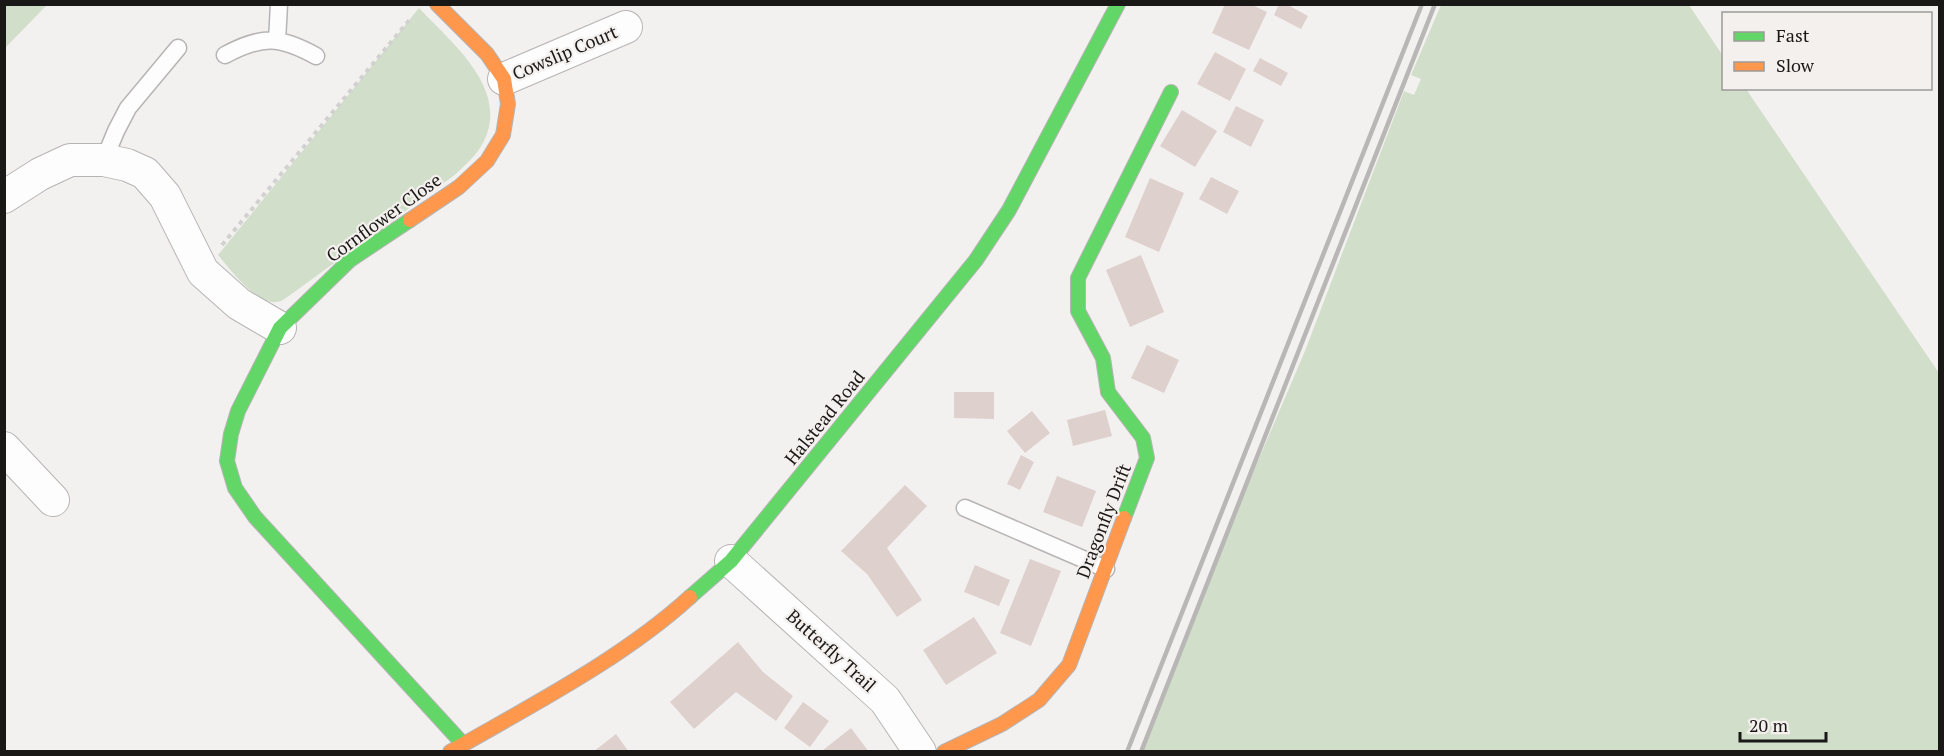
<svg xmlns="http://www.w3.org/2000/svg" width="1944" height="756" font-family="'PT Serif',serif">
<rect width="100%" height="100%" fill="#f3f1ef"/>
<path fill="#d1deca" d="M5,4l42,1 -42,43 -1,-43z
M1441,5h248l34,51 1,32 22,1 193,284v378h-797l109,-274 54,-126 99,-260 10,4 7,-16 -10,-4z
M419,8c35,37 98,87 59,143 -6,8 -15,16 -22,23l-163,119c-3,2 -8,6 -12,8 -22,8 -51,-32 -63,-46z"/>
<path fill="#ded0cd" d="M1225,4h25l17,8 -18,38 -37,-17z
M1279,4h7l22,12 -7,13 -27,-14z
M1215,52l31,17 -16,32 -33,-17z
M1260,58l28,15 -7,13 -28,-15z
M1236,106l28,14 -13,27 -28,-15z
M1182,110l35,21 -22,36 -35,-21z
M1211,177l28,14 -12,23 -28,-15z
M1150,178l34,15 -25,59 -34,-15z
M1141,255l23,57 -34,15 -24,-57z
M1147,345l32,15 -15,33 -33,-15z
M954,392h40v27l-40,-1z
M1105,410l7,26 -39,10 -6,-26z
M1032,411l18,22 -25,20 -18,-22z
M1021,455l13,7 -14,28 -13,-6z
M1057,476l39,15 -14,36 -39,-15z
M905,485l22,21 -40,42 35,52 -25,17 -30,-43 -26,-23z
M1030,559l31,12 -30,75 -31,-13z
M975,565l35,15 -11,26 -35,-14z
M974,617l23,36 -51,32 -23,-35z
M738,642l25,30 30,24 -17,25 -40,-29 -42,37 -24,-27z
M803,702l26,19 -19,26 -26,-19z
M851,728l18,24h-45l-1,-2z
M616,734l13,18h-36z"/>
<g fill="none" stroke-linecap="round" stroke-linejoin="round">
<defs>
<path id="lane" d="M277,41l2,-37
M225,55c37,-20 55,-19 91,1
M104,160l12,-29 12,-23 50,-60
M965,508l141,61"/>
<path id="street" d="M504,79l122,-52
M4,197l36,-23 30,-14h34l23,5 18,8 20,23 38,76 36,32 41,24
M4,448l49,52
M731,561l154,139 35,52"/>
<path id="fast" d="M410,220l-60,40 -70,68 -42,83 -7,23 -4,27 8,27 20,29 208,227
M1124,518l23,-60 -4,-20 -35,-46 -5,-34 -25,-47v-33l93,-186
M690,597l41,-36 245,-301 33,-50 109,-206"/>
<path id="slow" d="M410,220l49,-33 28,-26 16,-26 5,-31 -4,-25 -17,-25 -50,-50
M450,752c80,-46 172,-93 240,-155
M944,752l58,-28 37,-24 30,-35 55,-147"/>
</defs>
<use href="#lane" stroke="#b6b4b4" stroke-width="19"/>
<use href="#street" stroke="#b6b4b4" stroke-width="34"/>
<use href="#fast" stroke="#b6b4b4" stroke-width="16"/>
<use href="#slow" stroke="#b6b4b4" stroke-width="16"/>
<path stroke="#d1d1d1" stroke-width="4" stroke-dasharray="4.5 4.5" stroke-linecap="butt" d="M222,245l189,-227"/>
<use href="#lane" stroke="#fdfdfd" stroke-width="16"/>
<use href="#street" stroke="#fdfdfd" stroke-width="32"/>
<use href="#fast" stroke="#63d668" stroke-width="14"/>
<use href="#slow" stroke="#ff974d" stroke-width="14"/>
<path stroke="#b8b7b6" stroke-width="4.5" d="M1127,752l295,-748
M1141,752l294,-748"/>
</g>
<g text-anchor="middle" stroke-width="4.5" stroke-linejoin="round" paint-order="stroke">
<g font-size="18" fill="#191817" stroke="#f4f0ee">
<text transform="translate(565 53) rotate(-23)" y="6">Cowslip Court</text>
<text transform="translate(384 218) rotate(-36)" y="6">Cornflower Close</text>
<text transform="translate(825 418) rotate(-51)" y="6">Halstead Road</text>
<text transform="translate(1104 521) rotate(-69)" y="6">Dragonfly Drift</text>
<text transform="translate(831 651) rotate(42)" y="6">Butterfly Trail</text>
</g>
</g>
<rect width="1944" height="756" fill="none" stroke="#191817" stroke-width="12"/>
<rect x="1722" y="12" width="210" height="78" fill="#f4f0ee" stroke="#9c9a98" stroke-width="1.5"/>
<rect x="1734" y="32" width="30" height="9" fill="#63d668" stroke="#9c9a98" stroke-width="1.5"/>
<text x="1776" y="42" font-size="18" fill="#191817">Fast</text>
<rect x="1734" y="62" width="30" height="9" fill="#ff974d" stroke="#9c9a98" stroke-width="1.5"/>
<text x="1776" y="72" font-size="18" fill="#191817">Slow</text>
<path d="M1740 732v9h86v-9" fill="none" stroke="#191817" stroke-width="3"/>
<text x="1749" y="732" font-size="18" fill="#191817" stroke="#f4f0ee" stroke-width="4.5" paint-order="stroke">20 m</text>
</svg>
